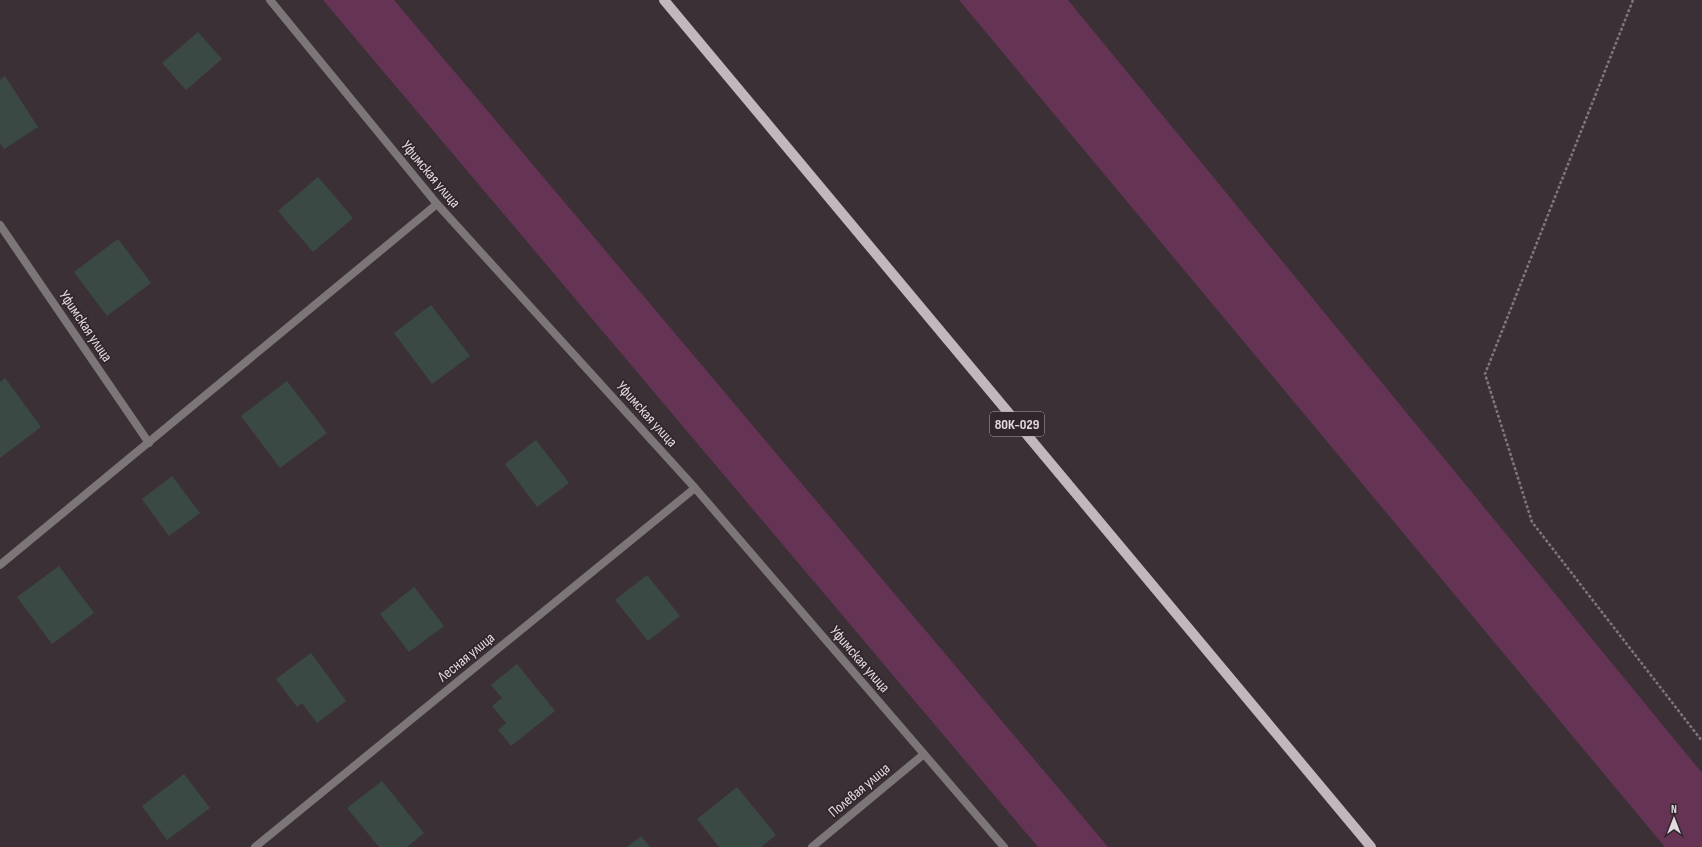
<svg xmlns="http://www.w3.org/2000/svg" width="1702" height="847" font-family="'Sofia Sans Condensed',sans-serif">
<rect width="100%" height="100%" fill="#3c3037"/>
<path fill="#653454" d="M323,0h71l714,847h-70z
M959,0h109l634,773v74h-37z"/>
<path fill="#3b4945" d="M198,32l24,27 -36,31 -24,-27z
M5,76l33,51 -34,22 -4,-6v-63z
M318,177l35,41 -40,34 -35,-41z
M118,239l33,44 -44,33 -33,-44z
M431,305l39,51 -38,28 -38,-51z
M5,378l36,49 -41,31v-76z
M287,381l40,52 -47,35 -39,-52z
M536,440l33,43 -32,24 -32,-43z
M172,476l28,37 -31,23 -27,-37z
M59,566l35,47 -42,31 -35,-47z
M647,575l33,41 -32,25 -33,-41z
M414,587l30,39 -35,26 -29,-38z
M311,653l35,48 -29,22 -15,-20 -5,4 -21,-28z
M517,664l38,47 -44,35 -13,-16 8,-7 -14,-17 10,-8 -11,-13z
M184,774l26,34 -43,32 -25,-34z
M382,781l42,52 -17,14h-28l-32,-39z
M737,787l39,48 -15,12h-42l-22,-28z
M641,836l9,11h-23z"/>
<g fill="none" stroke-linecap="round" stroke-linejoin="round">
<path stroke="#80767c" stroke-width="2.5" stroke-dasharray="3 2" stroke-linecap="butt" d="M1633,0l-148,374 47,148 170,219"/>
<path stroke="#7c7679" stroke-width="8" d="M270,0l167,204 258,284 309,359
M0,225l149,218
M0,565l437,-361
M255,847l440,-359
M812,847l112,-93"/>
<path stroke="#c3b7be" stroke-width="10" d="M664,0l707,847"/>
</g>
<g text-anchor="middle" stroke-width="3.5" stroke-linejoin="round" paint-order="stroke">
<rect fill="#31262d" stroke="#ada4a9" stroke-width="1" x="990" y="412" width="54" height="24" rx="3"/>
<g font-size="14" font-weight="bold" fill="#e2dade">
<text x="1017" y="429">80К-029</text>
</g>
<g font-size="15" fill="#e2dade" stroke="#31262d">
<text transform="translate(431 174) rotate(50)" y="5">Уфимская улица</text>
<text transform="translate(86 326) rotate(56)" y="5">Уфимская улица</text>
<text transform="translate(647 414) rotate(48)" y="5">Уфимская улица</text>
<text transform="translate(466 657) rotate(-39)" y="5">Лесная улица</text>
<text transform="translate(860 659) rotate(49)" y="5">Уфимская улица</text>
<text transform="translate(859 790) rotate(-40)" y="5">Полевая улица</text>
</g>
</g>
<g transform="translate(1674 819)" stroke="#31262d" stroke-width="3" paint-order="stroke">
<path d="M0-3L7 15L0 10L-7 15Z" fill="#e2dade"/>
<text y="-6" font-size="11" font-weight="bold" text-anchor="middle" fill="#e2dade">N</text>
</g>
</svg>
